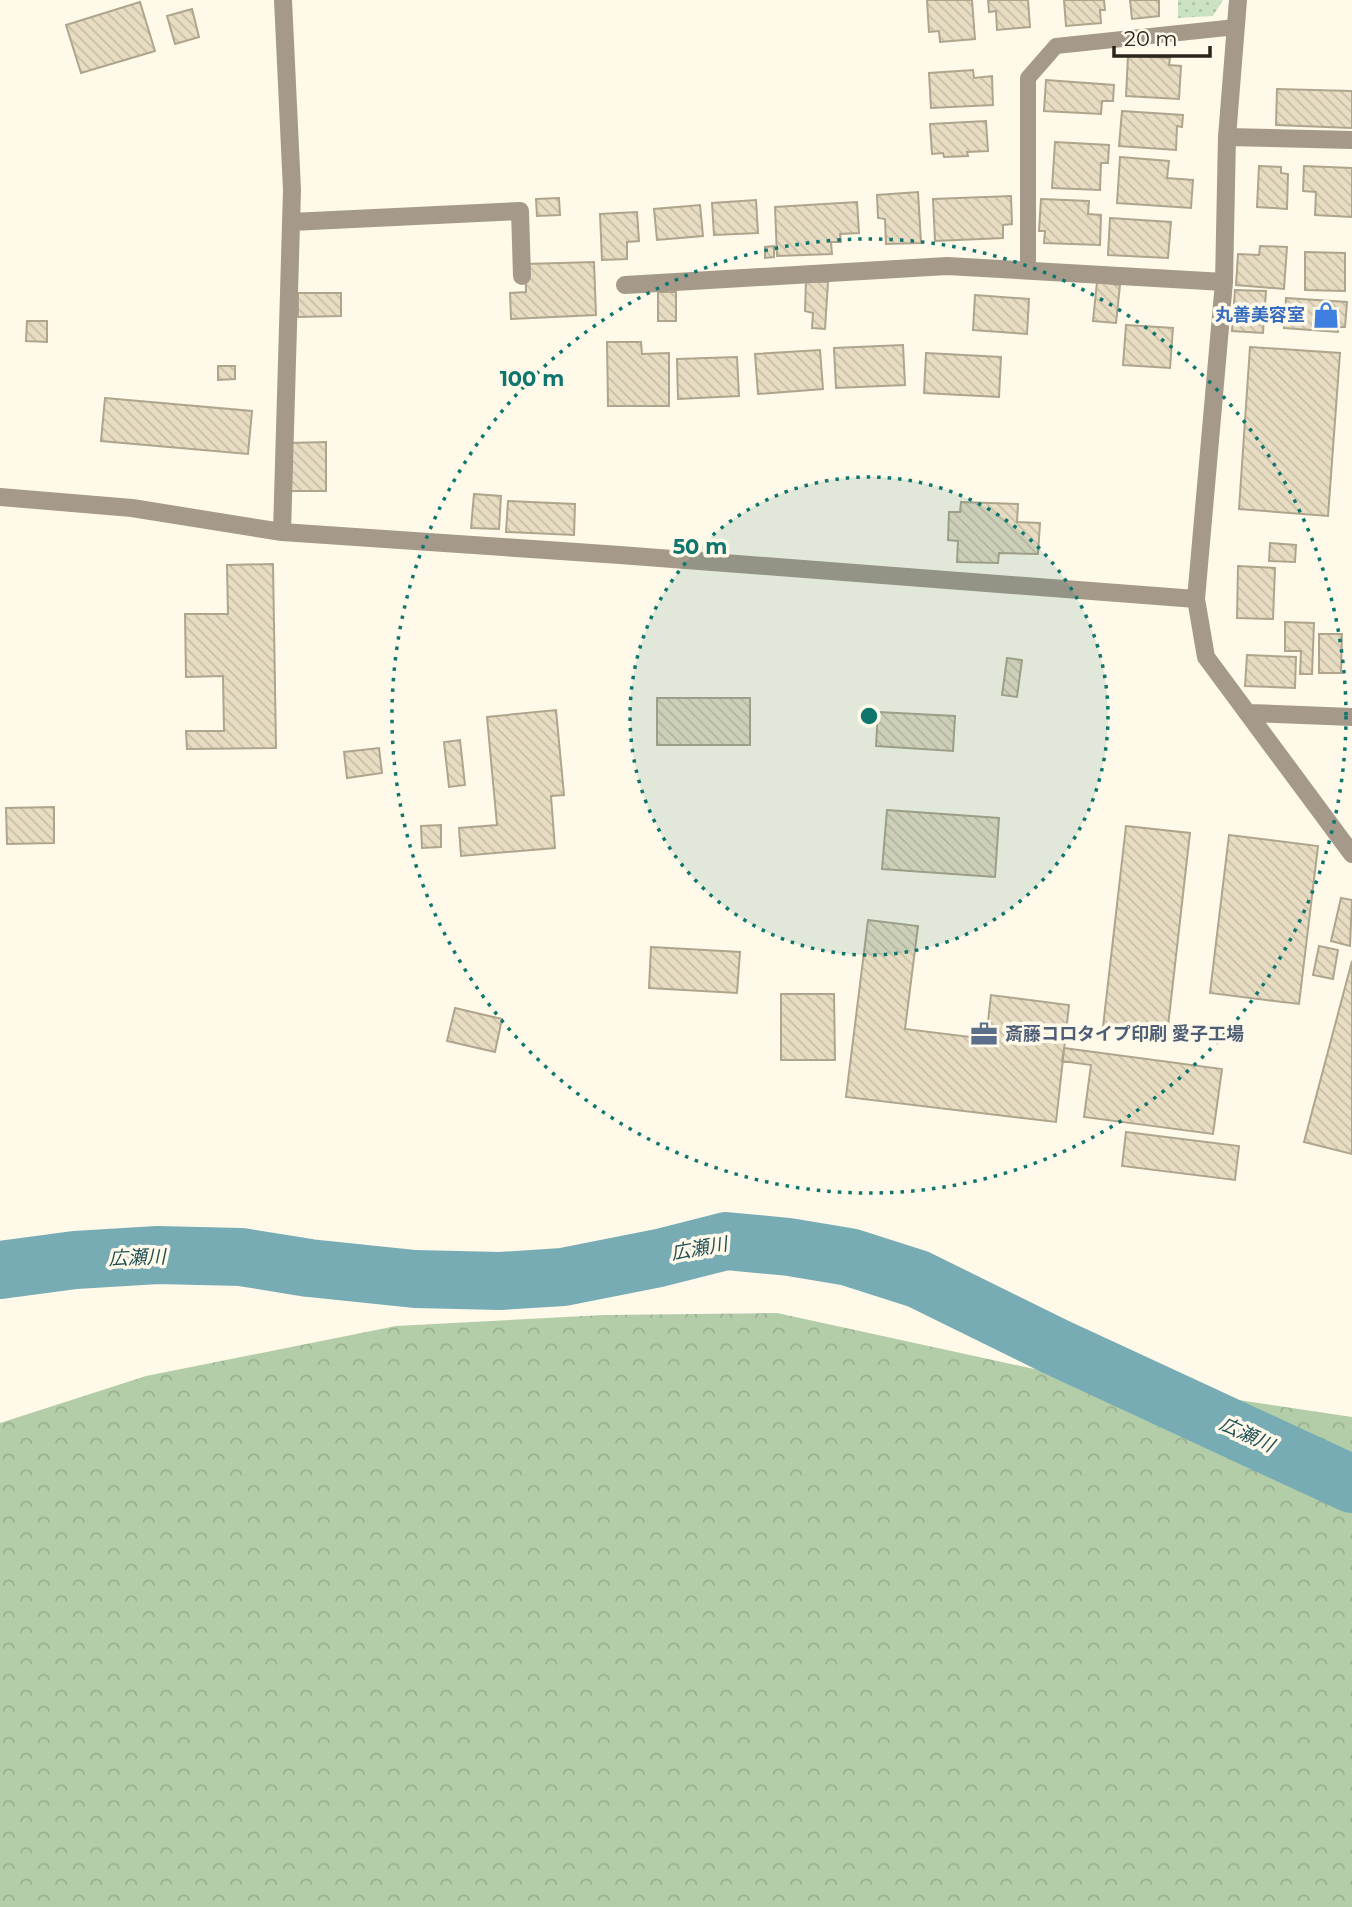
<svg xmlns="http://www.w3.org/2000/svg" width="1352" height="1907" font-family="Montserrat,'Noto Sans JP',sans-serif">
<defs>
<pattern id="forest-crowns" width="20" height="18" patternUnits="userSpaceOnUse" patternTransform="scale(1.75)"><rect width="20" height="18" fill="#b3cda9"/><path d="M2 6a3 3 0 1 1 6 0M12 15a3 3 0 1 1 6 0" fill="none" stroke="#9ab091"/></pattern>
<pattern id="park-dots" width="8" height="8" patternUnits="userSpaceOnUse" patternTransform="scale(1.75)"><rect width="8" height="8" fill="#cae2c1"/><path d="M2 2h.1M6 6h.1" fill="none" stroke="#aec2a5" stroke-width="1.8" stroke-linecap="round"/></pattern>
<pattern id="building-back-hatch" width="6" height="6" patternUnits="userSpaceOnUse" patternTransform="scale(1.75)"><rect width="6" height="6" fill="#e8ddc3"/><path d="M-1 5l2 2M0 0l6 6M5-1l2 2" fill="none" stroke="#c7bea7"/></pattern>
</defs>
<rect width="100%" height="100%" fill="#fff9e9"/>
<path fill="url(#forest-crowns)" d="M777,1313l262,57 313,47v490h-1352v-484l146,-47 250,-50 208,-11z"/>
<path fill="url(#park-dots)" d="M1178,0h45l-10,16 -35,2z"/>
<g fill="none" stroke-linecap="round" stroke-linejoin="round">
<path stroke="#77acb5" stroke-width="58" d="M0,1270l75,-10 83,-5 83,2 68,11 106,11 85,2 63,-4 96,-19 67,-17 63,6 60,10 69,22 136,67 298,138"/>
</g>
<path fill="url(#building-back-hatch)" stroke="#afa58d" stroke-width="2" d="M927,0h45l3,39 -35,3 -1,-11 -10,1z
M988,0h40l2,27 -33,3 -1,-19 -7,1z
M1064,0h40l1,10h-5l1,13 -35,3z
M1130,0h29v16l-27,3z
M140,2l15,49 -74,22 -15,-48z
M192,9l7,28 -24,7 -8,-28z
M1128,56l42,2 -1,7 12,1 -2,33 -53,-3z
M973,70l1,8 18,-2 1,29 -62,3 -2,-35z
M1046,80l68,5 -1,16h-11l-1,13 -57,-3z
M1277,89l75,2v37l-76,-3z
M1122,111l61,4 -1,12 -5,-1 -1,24 -57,-4z
M986,121l2,30 -21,1 1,4 -24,1 -1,-4 -11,1 -2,-30z
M1055,142l54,3 -1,18h-7l-1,27 -48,-2z
M1120,157l49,4 -2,17 26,2 -2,28 -74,-5z
M1259,166l22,1v6l7,1 -1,35 -30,-2z
M1304,166l48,2v49l-37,-2 1,-23 -13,-1z
M918,192l3,51 -35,1 -1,-25 -7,-1 -1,-23z
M1011,196l1,28 -9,1v13l-68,3 -2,-42z
M559,198l1,17 -23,1 -1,-17z
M1041,199l48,2 -1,13 13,1 -1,30 -56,-2 1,-12h-6z
M756,200l2,33 -44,2 -2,-32z
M857,202l2,31 -19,1 1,8h-10l1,12 -55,2 -2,-49z
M700,205l3,31 -46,4 -3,-31z
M637,212l2,29 -12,1v17l-25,1 -2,-46z
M1110,218l61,4 -3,36 -60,-3z
M774,246v11l-9,1v-11z
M1260,246l27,1 -3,42 -48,-4 2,-31 21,1z
M1305,252l40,1v38l-40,-1z
M594,262l2,53 -85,4 -1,-26 16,-1 -1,-28z
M806,281l22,1 -3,47 -13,-1 1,-15 -8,-2z
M1097,282l23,3 -4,38 -23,-2z
M1235,290l31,1 -3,42 -31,-2z
M658,292h18v29h-18z
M298,293h43v23l-43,1z
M975,295l54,4 -2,35 -54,-4z
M1286,298l61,4 -2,25h-7v5l-54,-4z
M27,321h20v21l-21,-1z
M1126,325l47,3 -3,40 -47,-3z
M607,342h34l1,12 27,-1v53h-61z
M903,345l2,40 -69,3 -2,-40z
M1250,347l90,6 -12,163 -89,-7z
M820,350l3,39 -65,5 -3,-40z
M926,353l75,4 -2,40 -75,-4z
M737,357l2,39 -61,3 -1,-40z
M218,366h17v13l-17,1z
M105,398l147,13 -4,43 -147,-13z
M326,442v49h-37v-48z
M474,494l27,2 -2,33 -28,-1z
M508,501l67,3 -1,31 -68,-3z
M961,502l57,2 -1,18 23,1 -2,31 -39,-1 -1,10 -41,-1 1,-21 -10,-1 1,-28h11z
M1270,543l26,2 -1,17 -26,-1z
M273,564l3,184 -89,1 -1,-18h38l-1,-55 -37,1 -1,-63h43l-1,-49z
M1238,566l37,2 -2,51 -36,-1z
M1285,622l29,1 -2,51h-12l1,-23h-16z
M1319,634h23l-1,39h-22z
M1247,655l49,2 -1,31 -50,-2z
M1007,658l15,2 -5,37 -15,-2z
M657,698h93v47h-93z
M556,710l8,85 -13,1 4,52 -94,8 -2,-28 38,-3 -10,-108z
M878,712l77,4 -2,35 -77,-5z
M460,740l5,45 -16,2 -5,-45z
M379,748l3,25 -35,5 -3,-26z
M54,807v36l-47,1 -1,-36z
M887,810l112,8 -4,59 -113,-8z
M441,825v22l-19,1 -1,-22z
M1126,826l64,7 -23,202 -64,-8z
M1229,835l89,11 -19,158 -89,-11z
M1341,898l11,2 -2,46 -19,-5z
M868,920l50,6 -13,103 81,10 5,-44 78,10 -13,117 -210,-25z
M1319,946l19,4 -5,29 -20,-4z
M651,947l89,5 -3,41 -88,-5z
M1352,961v193l-48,-12z
M781,994h53l1,66h-54z
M455,1008l47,11 -7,33 -48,-11z
M1064,1048l158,21 -9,65 -129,-17 7,-52 -29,-4z
M1126,1132l113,14 -4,34 -113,-14z"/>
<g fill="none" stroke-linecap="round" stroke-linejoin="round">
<path stroke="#a5998a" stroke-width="16" d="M1028,270v-192l28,-32 180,-19"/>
<path stroke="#a5998a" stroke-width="18" d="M1238,0l-11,137 -3,145 -28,317 10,58 146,197
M1227,137l125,3
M291,222l229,-11 2,65
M625,285l322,-19 277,16
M0,497l132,11 150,24 338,23 576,44
M282,532l10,-342 -9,-190
M1250,713l102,4"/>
</g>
<circle cx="869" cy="716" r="239" fill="#0f766e" fill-opacity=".12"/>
<g fill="none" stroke="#0f766e" stroke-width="3.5" stroke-dasharray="3.5 7">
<circle cx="869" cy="716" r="239"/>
<circle cx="869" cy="716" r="477"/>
</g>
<defs>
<symbol id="shop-bare" viewBox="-9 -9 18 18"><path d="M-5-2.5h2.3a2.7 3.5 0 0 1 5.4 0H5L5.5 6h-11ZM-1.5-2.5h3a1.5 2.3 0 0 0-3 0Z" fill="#3f7fe0" stroke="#fff9e9" stroke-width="2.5" paint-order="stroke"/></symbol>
<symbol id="office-bare" viewBox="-9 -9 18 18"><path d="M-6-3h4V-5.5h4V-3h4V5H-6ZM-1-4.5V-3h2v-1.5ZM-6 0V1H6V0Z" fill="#5c6f8a" stroke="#fff9e9" stroke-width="2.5" paint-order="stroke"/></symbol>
</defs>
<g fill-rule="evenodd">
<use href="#shop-bare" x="1307" y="296" width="38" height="38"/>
<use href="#office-bare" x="965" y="1015" width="38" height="38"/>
</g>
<g text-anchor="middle" stroke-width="7" stroke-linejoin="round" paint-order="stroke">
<g font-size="18" font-weight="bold" fill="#366cbe" stroke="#fff9e9" text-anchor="end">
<text x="1305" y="321">丸善美容室</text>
</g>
<g font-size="18" font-weight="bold" fill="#4e5e75" stroke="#fff9e9" text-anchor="start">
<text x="1005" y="1040">斎藤コロタイプ印刷 愛子工場</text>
</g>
<g font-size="19" font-style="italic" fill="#1f4f55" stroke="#fff9e9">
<text transform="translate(699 1248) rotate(-10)" y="7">広瀬川</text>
<text transform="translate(137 1257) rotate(-2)" y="7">広瀬川</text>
<text transform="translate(1247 1434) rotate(25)" y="7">広瀬川</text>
</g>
</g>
<circle cx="869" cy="716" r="10" fill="#0f766e" stroke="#fff9e9" stroke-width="3.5"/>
<g font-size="21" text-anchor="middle" font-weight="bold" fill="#0f766e" stroke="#fff9e9" stroke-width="7" stroke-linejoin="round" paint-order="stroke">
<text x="532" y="386">100 m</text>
<text x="700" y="554">50 m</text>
</g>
<path d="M1114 46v10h96v-10" fill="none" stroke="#29251b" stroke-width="3.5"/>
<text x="1124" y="46" font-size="21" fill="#29251b" stroke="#fff9e9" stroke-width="5" paint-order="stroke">20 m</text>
</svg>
